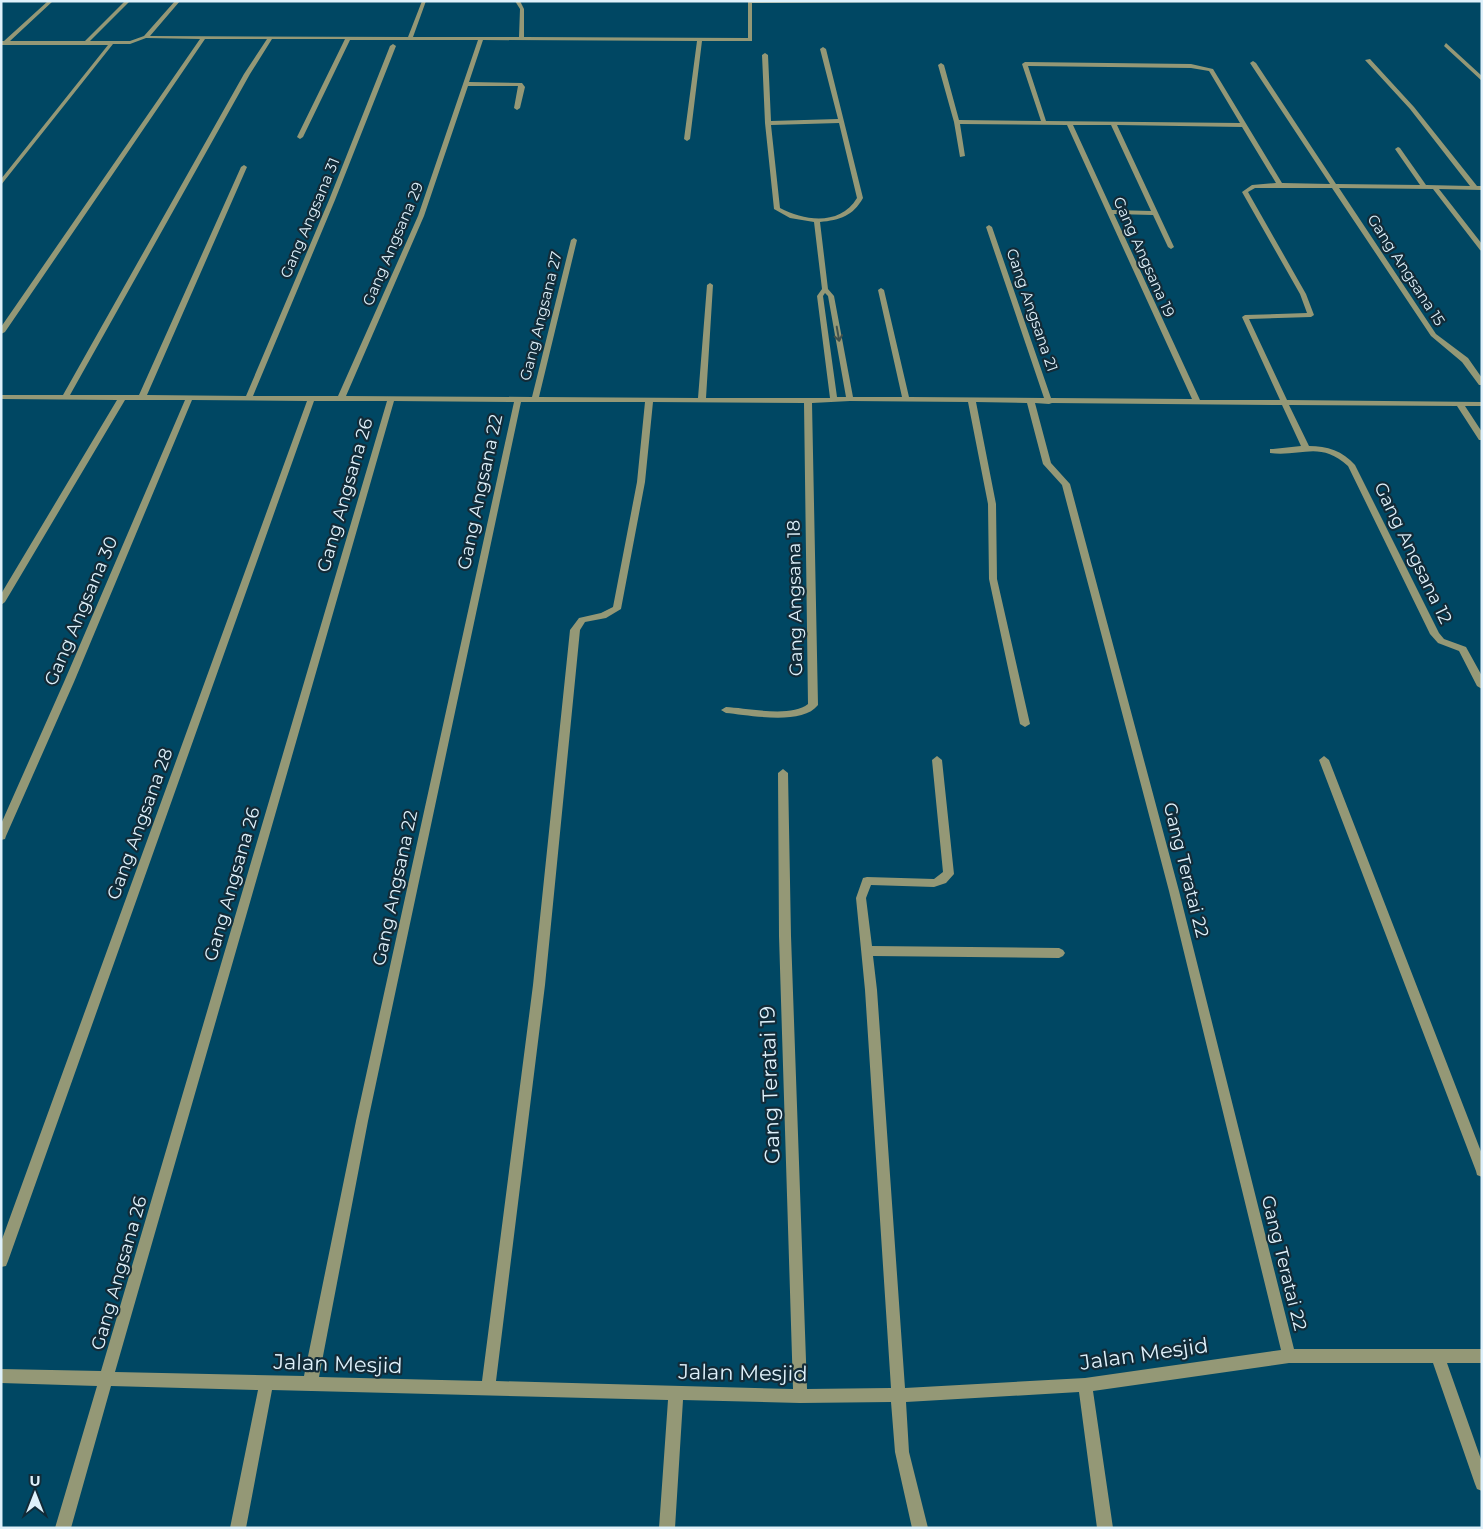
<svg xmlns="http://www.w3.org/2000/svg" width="1483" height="1529" font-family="Montserrat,sans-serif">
<rect width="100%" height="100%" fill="#004763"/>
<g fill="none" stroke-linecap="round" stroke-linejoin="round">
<path fill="#949876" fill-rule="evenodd" d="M48,1h5l-43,40h75l40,-40h5l-40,40h40l14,-5 31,-35h5l-30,35 258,1 14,-36h4l-13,36h106l1,-28 -5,-8h5l4,8v28l224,1v-37h310l-306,2v38h-50l-12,98 -3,2 -3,-2 13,-98 -214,-1 -14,42 53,1 3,4 -5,21 -3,2 -3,-2 4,-22h-50l-44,130 -78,180 186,1 39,-157 3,-2 3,2 -38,157 159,1 9,-113 3,-2 3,2 -7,113h124l-13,-102 5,-7 -8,-67 -24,-4 -16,-9 -9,-86 -3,-68 3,-2 3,2 3,66 67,-2 -18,-70 3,-2 3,2 37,149c-10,18 -23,22 -43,24l8,67 6,7 19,101h49l-24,-107 3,-2 3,2 25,107 135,1 -58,-171 3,-2 3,2 59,171 141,1 -125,-274 -107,-1 5,32 -5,1 -6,-35 -16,-57 3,-2 3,2 15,55 82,1 -19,-57 3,-2 166,2 22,5 69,114 48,1 -80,-121 3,-2 3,2 80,121 84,1 -25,-36 3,-2 2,1 26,37 44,1 -60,-77 -45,-49 5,-1 44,48 63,79h5v4l-43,-1 43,55v7l-2,-1 -47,-61 -94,-1 97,146 32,24 14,20v7h-3l-17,-23 -31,-26 -99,-148h-77l-7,4 58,102 8,21 -3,2 -62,2 38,81 195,2v4h-17l17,26v8h-3l-22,-34 -168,-1 20,41c18,0 34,5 46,19l84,168 5,6 22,8 16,29v13l-5,-3 -18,-35 -21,-8 -8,-9 -82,-168c-28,-26 -47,-9 -78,-13v-4h3l28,-3 -19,-41 -230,-2 -3,1 -14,-1 16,60 19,21 109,407 115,458h188v14h-35l35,99v29l-5,-2 -2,-5 -42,-121h-144l-196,28 20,137h-16l-18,-136 -173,10 3,50 19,76h-16l-17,-76 -4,-50 -91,1 -117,-3 -8,128h-16l9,-128 -396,-10 -26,138h-16l28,-138 -147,-4 -40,142h-16l42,-142 -96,-3v-14l100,2 286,-970h-73l-306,860 -2,5 -5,1v-25l306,-841 -115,-1 -118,282 -68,154 -1,3 -4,1v-16l63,-142 121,-282h-60l-120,202 -4,3v-11l116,-194 -116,-1v-4h62l181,-321 23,-35h-62l-200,293 -4,2v-7l199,-288 -54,-1 -16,6h-17l-112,141v-6l107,-134h-107v-4h3zM272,39h73l-48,98 3,2 3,-2 47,-97h128l-60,176 -80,180h-85l82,-196 61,-154 -3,-2 -3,2 -61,154 -83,196 -99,-1 100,-228 -3,-2 -3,2 -102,228h-69l180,-321zM1028,66l163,2 18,3 31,52 -194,-2zM839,123l18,75c-17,28 -52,23 -77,10l-9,-83zM1073,125h38l40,86 -39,-1zM1117,125l125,2 34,56 -24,2 -10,7 58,102 7,19 -62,2 -3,2 38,83h-80l-86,-186 39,1 15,32 3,2 3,-2zM825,293l3,3 18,101h-9l-14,-101zM394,401l120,1 -158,719 -52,255 -189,-4zM850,401l118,1 20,102 1,75 31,145 5,3 5,-3 -33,-145 -1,-75 -20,-102 51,1 16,61 19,21 107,406 112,459 -196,28 -180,10 -28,-398 -4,-34 186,2 4,-2 2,-3 -2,-3 -4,-2 -187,-2 -6,-48 5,-13 63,2 12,-4 8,-9 -12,-114 -5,-4 -5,4 11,112 -9,7 -67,-2 -4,1 -7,20 9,92 26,398 -84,1 -16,-453 -3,-163 -5,-4 -5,4 1,163 14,453 -297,-8 49,-396 35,-355 5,-8 21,-4 15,-9 24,-127 8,-80 151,1 4,301c-17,14 -61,4 -82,3l-5,3 5,3c23,2 76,13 92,-8l-6,-302zM521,402h124l-8,80 -24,125 -12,6 -22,5 -9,12 -37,355 -51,396 -163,-4 49,-256z
M1446,43l36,33v5l-38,-35z
M1324,756l5,4 153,394v23l-5,-2 -1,-4 -157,-411z"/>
</g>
<defs><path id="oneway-shaft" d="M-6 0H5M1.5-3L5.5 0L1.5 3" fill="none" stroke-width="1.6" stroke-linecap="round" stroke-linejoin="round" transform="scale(1.25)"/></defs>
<use stroke="#40514e" href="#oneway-shaft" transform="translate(838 334) rotate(80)"/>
<g text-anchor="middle" stroke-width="4.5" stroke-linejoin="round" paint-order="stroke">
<g font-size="15" fill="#dff1fb" stroke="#122b38">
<text transform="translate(310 218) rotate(-67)" y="5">Gang Angsana 31</text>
<text transform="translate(393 244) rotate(-67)" y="5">Gang Angsana 29</text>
<text transform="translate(1144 257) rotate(66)" y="5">Gang Angsana 19</text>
<text transform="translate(1406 270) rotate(57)" y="5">Gang Angsana 15</text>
<text transform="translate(1032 310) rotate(71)" y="5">Gang Angsana 21</text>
<text transform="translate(541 316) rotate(-76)" y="5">Gang Angsana 27</text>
</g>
<g font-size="18" fill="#dff1fb" stroke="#122b38">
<text transform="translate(480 492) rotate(-78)" y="6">Gang Angsana 22</text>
<text transform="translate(345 495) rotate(-74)" y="6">Gang Angsana 26</text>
<text transform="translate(1413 553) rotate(64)" y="6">Gang Angsana 12</text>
<text transform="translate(795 598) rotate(-91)" y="6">Gang Angsana 18</text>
<text transform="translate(81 611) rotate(-67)" y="6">Gang Angsana 30</text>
<text transform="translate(140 824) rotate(-70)" y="6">Gang Angsana 28</text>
<text transform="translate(1186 870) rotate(76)" y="6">Gang Teratai 22</text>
<text transform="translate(232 884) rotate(-74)" y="6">Gang Angsana 26</text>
<text transform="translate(395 888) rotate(-78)" y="6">Gang Angsana 22</text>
<text transform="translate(1284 1263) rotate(76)" y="6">Gang Teratai 22</text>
<text transform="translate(119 1273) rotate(-74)" y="6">Gang Angsana 26</text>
</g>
<g font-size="21" fill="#dff1fb" stroke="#122b38">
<text transform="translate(770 1085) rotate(-92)" y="7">Gang Teratai 19</text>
<text transform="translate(1144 1354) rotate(-8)" y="7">Jalan Mesjid</text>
<text transform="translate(338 1364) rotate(2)" y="7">Jalan Mesjid</text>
<text transform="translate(743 1373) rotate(1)" y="7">Jalan Mesjid</text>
</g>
</g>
<rect width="1483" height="1529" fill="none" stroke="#dff1fb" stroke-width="5"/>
<g transform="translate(35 1494)" stroke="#122b38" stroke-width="4" paint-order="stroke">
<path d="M0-4L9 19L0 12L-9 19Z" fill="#dff1fb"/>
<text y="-8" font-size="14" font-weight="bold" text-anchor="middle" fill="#dff1fb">U</text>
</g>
</svg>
